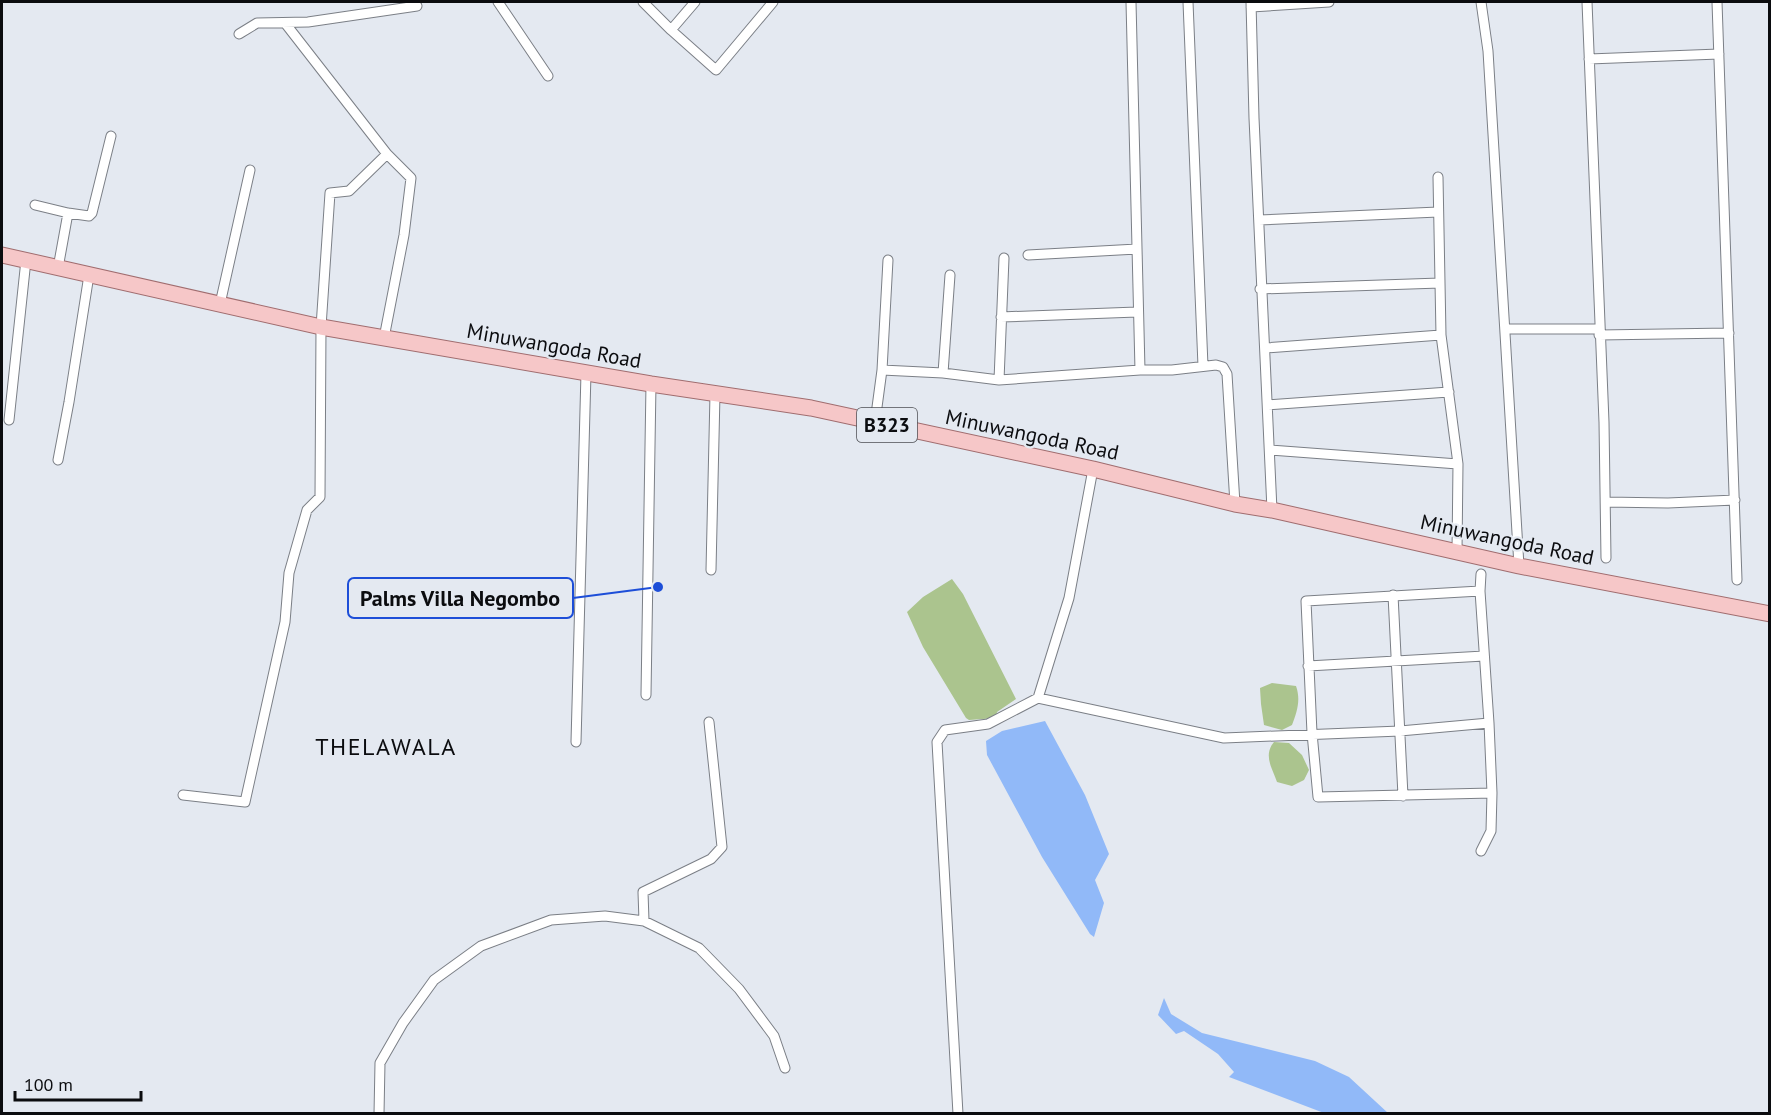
<svg xmlns="http://www.w3.org/2000/svg" width="1771" height="1115" font-family="'PT Sans',sans-serif">
<rect width="100%" height="100%" fill="#e4e9f1"/>
<path fill="#abc48e" d="M952,579l11,15 53,105 -19,13 -1,6 -27,2 -3,-2 -43,-71 -16,-35 16,-15z
M1272,683l24,3c5,14 1,26 -4,39l-10,5 -18,-5 -3,-21 -1,-16z
M1274,742l15,1 13,12 7,15 -5,10 -12,6 -15,-4c-5,-14 -14,-27 -3,-40z"/>
<path fill="#91b9f8" d="M1045,721l40,74 24,59 -14,26 9,23 -10,34 -4,-3 -48,-77 -55,-102 -1,-14 16,-10z
M1164,998l7,16 31,19 113,28 34,16 39,36h-64l-95,-36 5,-5 -16,-18 -34,-23 -8,3 -18,-19z"/>
<g fill="none" stroke-linecap="round" stroke-linejoin="round">
<defs>
<path id="minor" d="M498,2l50,74
M643,2l28,28 45,40 57,-68
M1131,2l9,368
M1188,2l15,364
M1251,2l3,116 18,392
M1481,2l7,49 31,515
M1587,2l17,420 2,136
M1717,2l20,578
M1251,7l78,-5
M285,23l102,131 24,24 -7,57 -20,103
M671,30l24,-28
M239,34l18,-11 51,-1 109,-16
M1589,59l130,-5
M1438,177l3,158 17,129 -1,88
M35,205l33,8 21,3 3,-3 19,-77
M1259,220l179,-8
M1028,255l109,-6
M888,260l-6,110 61,3 56,7 141,-10h32l44,-5 7,2 4,7 8,130
M58,268l10,-55
M1260,289l180,-6
M220,304l30,-134
M1001,317l136,-5
M1505,329h94
M1599,335l130,-2
M1265,348l176,-13
M943,373l7,-98
M999,380l5,-122
M1268,405l181,-13
M9,420l17,-160
M875,422l7,-52
M1270,450l188,14
M58,460l11,-58 20,-127
M1606,502l62,1 67,-3
M711,570l4,-176
M1481,574l-1,17 9,132 3,70 -1,38 -10,20
M1480,591l-174,10 6,132 6,64 174,-4
M1393,595l10,201
M1308,666l176,-10
M646,695l5,-311
M1038,698l186,40 176,-7 89,-8
M576,742l10,-369
M183,795l62,7 40,-180 4,-49 18,-63 13,-13 1,-170 9,-134 19,-2 38,-37
M644,921l-1,-29 68,-33 11,-12 -13,-125
M379,1114l1,-51 23,-40 31,-43 47,-34 70,-26 54,-4 39,5 55,27 40,41 35,47 11,32
M958,1114l-21,-372 8,-12 43,-6 50,-26 31,-100 24,-129"/>
<path id="primary" d="M2,255l319,72 330,57 160,24 282,61 142,35 37,6 247,56 251,48"/>
</defs>
<use href="#minor" stroke="#7b7f86" stroke-width="11"/>
<use href="#primary" stroke="#a06d6f" stroke-width="17"/>
<use href="#minor" stroke="#fff" stroke-width="9"/>
<use href="#primary" stroke="#f6c7c8" stroke-width="15"/>
</g>
<g text-anchor="middle" stroke-width="4.5" stroke-linejoin="round" paint-order="stroke">
<rect fill="#e4e9f1" stroke="#4c4e53" stroke-width="1.5" x="857" y="408" width="60" height="34" rx="4.5"/>
<g font-size="20" font-weight="bold" fill="#0b0c0f">
<text x="887" y="432">B323</text>
</g>
<g font-size="21" fill="#0b0c0f" stroke="#e4e9f1">
<text transform="translate(554 346) rotate(10)" y="7">Minuwangoda Road</text>
<text transform="translate(1032 435) rotate(12)" y="7">Minuwangoda Road</text>
<text transform="translate(1507 540) rotate(12)" y="7">Minuwangoda Road</text>
</g>
<g font-size="24" letter-spacing="1.5" fill="#0b0c0f" stroke="#e4e9f1">
<text x="386" y="755">THELAWALA</text>
</g>
</g>
<path fill="none" stroke="#1d4ed8" stroke-width="2" d="M658 587L573 598"/>
<circle fill="#1d4ed8" stroke="#e4e9f1" stroke-width="2" cx="658" cy="587" r="6"/>
<rect fill="#e4e9f1" stroke="#1d4ed8" stroke-width="2" x="348" y="578" width="225" height="40" rx="6"/>
<g font-size="22" text-anchor="middle" font-weight="bold" fill="#0b0c0f">
<text x="460" y="606">Palms Villa Negombo</text>
</g>
<rect width="1771" height="1115" fill="none" stroke="#0b0c0f" stroke-width="6"/>
<path d="M15 1091v9h126v-9" fill="none" stroke="#0b0c0f" stroke-width="3"/>
<text x="24" y="1091" font-size="18" fill="#0b0c0f" stroke="#e4e9f1" stroke-width="4.5" paint-order="stroke">100 m</text>
</svg>
